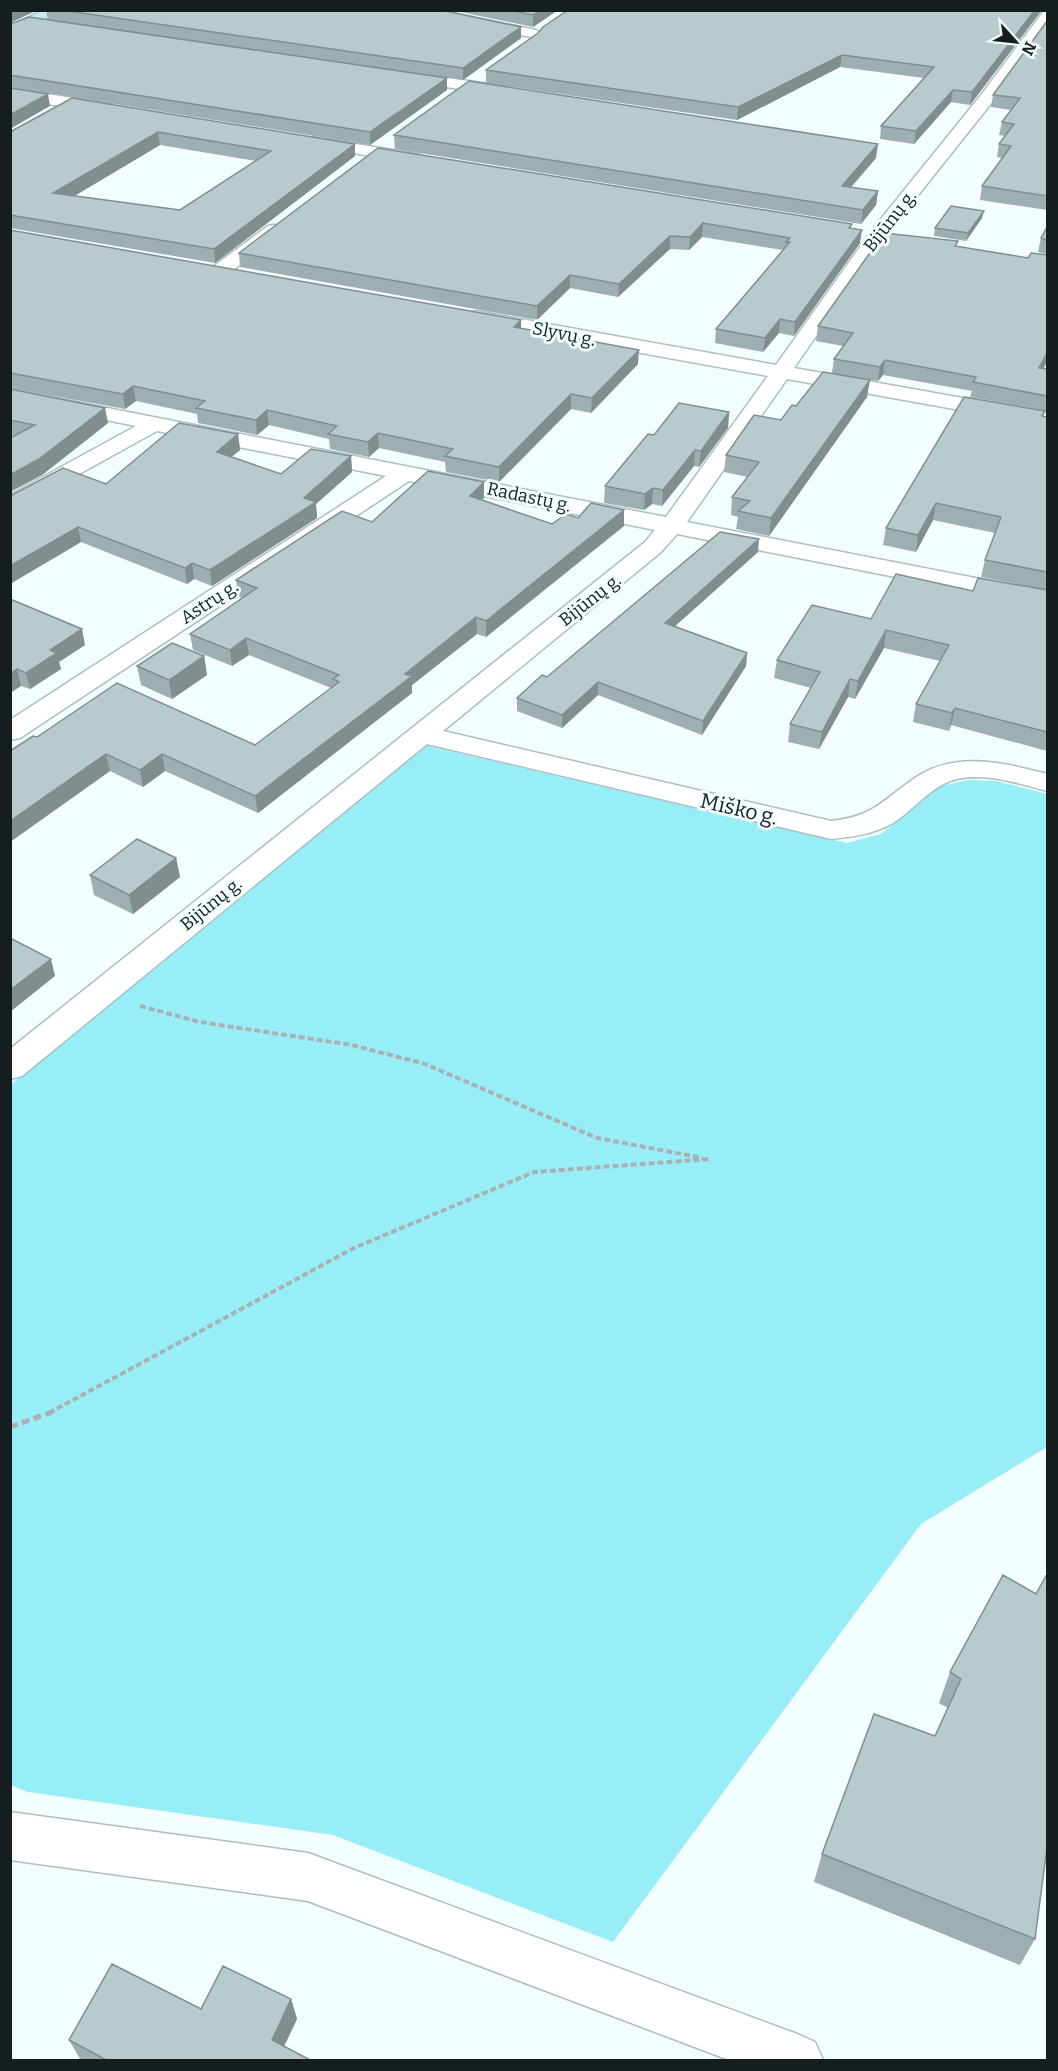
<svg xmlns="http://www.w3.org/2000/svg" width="1058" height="2071" font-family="Bitter,serif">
<rect width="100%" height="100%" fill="#f1fdff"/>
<path fill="#97eef6" d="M424,745l423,98 34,-9 60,-48 27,-6 28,1 51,13v653l-126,77 -308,418 -280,-107 -305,-43 -18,-7v-700z"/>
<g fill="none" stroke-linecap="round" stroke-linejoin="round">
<defs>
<path id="street" d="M406,10h31l99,20 7,4 -7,4 -123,-24z
M1048,11v14l-55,76 -109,137 -90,130 254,45v13l-261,-47 -100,143 361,70v15l-371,-73 -16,18 -218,179 388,90c44,-5 50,-20 84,-43 41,-28 88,-15 133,-4v17c-28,-7 -62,-19 -91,-12 -26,6 -43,31 -64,44 -18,11 -42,14 -62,16l-404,-95 -405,332 -12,3v-30l635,-507 10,-12 -246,-49 -389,257 -10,2v-20l376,-244 -229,-45 -147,81v-17l126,-69 -126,-25v-12l656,128 102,-141 -292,-53 -7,-2 -3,-4 3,-4 7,-2 300,54 96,-135 109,-135 62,-83z
M402,71l106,16 8,5 -8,5 -111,-18 -3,-3z
M10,88l100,16 8,5 -8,5 -100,-16z
M312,137l106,17 8,5 -8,5 -112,-19 -2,-3 2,-3z
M274,225l6,1 3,4 -3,4 -52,40h-14l-2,-4 2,-4 54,-40z
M10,1812l298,41 489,181 18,8 8,18h-94l-421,-159 -298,-41z"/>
<path id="secondary" d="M44,10h19l-53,26v-10z"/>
</defs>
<use href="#street" stroke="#abbfc1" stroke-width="3"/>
<use href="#secondary" stroke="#abbfc1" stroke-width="3"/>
<path stroke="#a8b2b4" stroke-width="4" stroke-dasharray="6 3" stroke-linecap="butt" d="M140,1006l60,16 152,23 73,19 172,74 106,20
M49,1413l305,-165 180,-76 175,-13"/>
<path stroke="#a8b2b4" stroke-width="5" stroke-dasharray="8 4.5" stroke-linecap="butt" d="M10,1427l42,-15"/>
<use href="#street" fill="#fff" fill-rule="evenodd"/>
<use href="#secondary" fill="#c7eaed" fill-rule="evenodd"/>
</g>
<path fill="#9dafb0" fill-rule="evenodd" d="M46,10h395l80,17v11l-58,42 -304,-44 288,42v12l-77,55 -360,-58v-63l38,-4z
M451,10h107l-25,17z
M1041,11l-71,94 -19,-3 -37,42 -34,-5 1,-13 43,-48 -84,-11 -103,53 -251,-37v-13l52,-37z
M1047,21v189l-67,-10 2,-14 21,-28 -6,-1 2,-13 6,-8 -6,-1 3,-13 9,-12 -20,-3 2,-12z
M72,98l283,58 -140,107 -205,-35v-96zM160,145l96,16 -76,49 -106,-14z
M394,135l482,23 -25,29 27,4 -2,14 -15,19 -466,-75z
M378,148l473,80 9,15 -66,93 -15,-3 -16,19 -48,-9 1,-14 67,-79 -81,-13 -13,13 -19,-1 -52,48 -48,-9 -33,32 -297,-53 -1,-14z
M982,218l-16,23 -32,-5 1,-8z
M1047,227v27l-9,-2 3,-14z
M10,230l511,90v8l117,36 -47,49 -20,-4 -72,73 -53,-10 -1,-10 -66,-14 -10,9 -39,-8 -1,-10 -60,-14 -12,10 -59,-12 -1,-9 -61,-13 -11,8 -115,-21z
M957,247l71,11 16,111h3v42l-77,-14 2,-6 -89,-16 -5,6 -9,-1 -2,17 -98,139 -33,-7 2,-12 -7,-2 1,-18 16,-20 -24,-5 2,-17 55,-35 51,-47 2,-14 9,-13 -27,-5 2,-15z
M10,389l98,34 -66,52 -32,17v-54l5,-2 -5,-1z
M729,412l-1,16 -29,39 -5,-1 -32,40 -10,-2 -8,6 -40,-7 1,-17 49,-51z
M1044,417h3v173l-66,-13 4,-17 10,-27 -62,-13 -17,32 -33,-7 3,-17z
M238,434l2,16 -9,7 50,17 70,-18 1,16 -36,32 1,14 -105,68 -18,-7 -7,5 -106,-42 -71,42 96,-100z
M484,482v16l-2,2 70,24 26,-6 46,-8v16l-138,111 -9,-3 -65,51v8l-154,120 -93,-42 -22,16 -33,-16 -100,71v-91l27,-14 218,8 76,-57 -82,-33 -17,11 -39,-16 -3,-16 53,-36 -5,-1 -2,-17 136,-58z
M758,552l-83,74 72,27 -1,13 -44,69 -104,-40 -36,33 -45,-17v-13l30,-21z
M1047,590v161l-96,-26 -2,6 -36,-9 3,-18 24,-43 -56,-13 -29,51 -7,-2 -29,52 -31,-7 2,-18 21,-36 -37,-10 3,-18 94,-41 102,-28z
M10,599l75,46 -26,17 2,7 -31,20 -9,-3 -11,7z
M204,656l3,19 -35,24 -31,-14 -4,-19z
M176,858l4,19 -47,37 -39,-19 -4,-20z
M1003,1575l32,364 -15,26 -206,-83 8,-28 113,-118 13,-28 -9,-5 11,-31z
M291,1999l6,20 -13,27 28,15h-229l-3,-2 -11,-19 132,-31z"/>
<path fill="#808e90" d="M11,10h27l-28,13z
M540,10h18l-25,17v-12z
M1035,10h7l-72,95 2,-13z
M521,27v11l-58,42v-12z
M842,55l-2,12 -103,53 1,-13z
M447,78v12l-77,55v-13z
M953,90l-2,12 -37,42 2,-13z
M48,94l2,12 -40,23v-14z
M158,132l2,13 -104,62 -3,-14z
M355,144v12l-140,107 -1,-14z
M878,144l-2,14 -36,42 2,-14z
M878,191l-2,14 -15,19 2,-14z
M984,211l-2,7 -16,23 2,-8z
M703,223l-1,14 -13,13 1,-13z
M862,230l-2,13 -66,93 1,-14z
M670,236v13l-52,48 1,-13z
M570,275v13l-33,32v-14z
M780,319l-1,14 -16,19 2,-14z
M521,320v14l-7,-7z
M639,350l-1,14 -47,49 1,-15z
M1047,353v9l-11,20 3,-14z
M885,360l-2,15 -5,6 2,-14z
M870,380l-3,17 -98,139 2,-18z
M133,386l3,15 -11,8 -2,-15z
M571,394v15l-72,73v-15z
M105,408l3,15 -66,52 -32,17v-17z
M267,410l2,15 -12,10 -1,-15z
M729,412l-1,16 -29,39 2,-16z
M378,433l1,15 -10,9 -1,-15z
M238,434l2,16 -21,17 -2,-15z
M695,450l-1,16 -32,40 1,-16z
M351,456l1,16 -36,32 1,14 -105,68 -2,-16 94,-72z
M484,482v16l-13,14 -1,-16z
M653,488l-1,16 -8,6 1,-16z
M936,503l-3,17 -17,32 2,-17z
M624,510v16l-138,111v-16z
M78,527l3,15 -71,42v-18z
M759,539l-1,13 -94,84 1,-13z
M192,563l2,16 -7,5 -2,-16z
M476,617l1,17 -65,51v8l-154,120 -3,-17 150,-122z
M82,629l3,16 -26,17 2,7 -31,20 -4,-16 24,-23z
M886,630l-2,18 -29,51 3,-18z
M246,638l3,17 -17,11 -2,-16z
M747,653l-1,13 -44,69 1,-14z
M204,656l3,19 -35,24 -3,-19z
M17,669l4,17 -11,7v-19z
M850,679l-2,18 -29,52 3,-17z
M598,682v13l-36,33v-13z
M955,708l-4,17 -2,6 3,-18z
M106,754l4,17 -100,71v-21z
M162,754l3,17 -22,16 -3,-17z
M176,858l4,19 -47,37 -4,-19z
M51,959l4,17 -45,36v-22z
M291,1999l6,20 -19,40 -6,-19z"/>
<path fill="#b7cbcd" stroke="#808e90" stroke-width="1.5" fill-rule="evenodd" d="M61,10h380l80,17 -58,41z
M509,10h31l-7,5z
M568,10h467l-63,82 -19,-2 -37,41 -35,-5 53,-59 -92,-12 -104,52 -252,-37 52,-37 5,-6z
M29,17l418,61 -77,54 -360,-57v-51z
M1047,21v175l-65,-10 29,-40 -12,-2 15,-20 -12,-2 18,-24 -27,-3z
M469,81l409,63 -36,42 36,5 -15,19 -469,-75z
M10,88l38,6 -38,21z
M72,98l283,46 -141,105 -204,-34v-83zM158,132l113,19 -91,59 -127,-17z
M378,148l474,76 -3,4 13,2 -67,92 -15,-3 -15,19 -49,-9 74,-87h-4l4,-4 -87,-15 -13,14 -20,-1 -51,48 -49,-9 -33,31 -298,-53z
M951,206l33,5 -16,22 -33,-5z
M1047,227v13l-6,-2z
M10,230l511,90 -7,7 125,23 -47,48 -21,-4 -72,73 -54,-11 8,-7 -75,-16 -10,9 -40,-8 9,-8 -70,-16 -11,10 -60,-12 9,-7 -72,-15 -10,8 -113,-21z
M884,233l74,8 -3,5 73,12 3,-5 16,2v98l-8,15 8,1v27l-74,-14 3,-5 -91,-17 -5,7 -46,-8 19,-26 -35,-7z
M823,372l47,8 -99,138 -33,-7 12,-10 -18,-4 27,-35 -33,-7 28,-40 27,5 11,-15 4,1z
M10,389l95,19 -66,51 -29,16v-37l25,-13 -25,-5z
M964,397l81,14 -3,5 5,1v155l-62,-12 16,-43 -65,-14 -18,32 -32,-7z
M679,403l50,9 -28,39 -6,-1 -32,40 -10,-2 -8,6 -40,-8 43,-52 6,1z
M179,423l59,11 -21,18 64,22 30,-25 40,7 -47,42 12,4 -106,68 -18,-7 -7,5 -107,-41 -68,39v-70l53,-28 43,16z
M428,471l56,11 -14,14 82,28 14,-10 12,4 13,-15 33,7 -138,111 -10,-4 -71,57 7,2 -157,120 -93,-42 -22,16 -34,-16 -96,67v-70l23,-15 4,1 80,-54 138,62 84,-63 -6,-3 6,-4 -93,-37 -16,12 -40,-16 67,-46 -21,-8 106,-69 30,11z
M720,532l39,7 -94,84 82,30 -44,68 -105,-39 -36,33 -45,-17 25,-23 5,2z
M896,574l77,17 5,-13 69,12v142l-92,-24 -3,5 -36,-9 33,-59 -63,-15 -28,51 -8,-2 -28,53 -32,-8 30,-52 -43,-12 35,-55 59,14z
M10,599l72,30 -32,21 7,3 -31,20 -9,-4 -7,5z
M172,643l32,13 -35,24 -32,-14z
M137,839l39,19 -47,37 -39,-20z
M10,938l41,21 -41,31z
M1047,1574v273l-12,92 -213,-85 52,-140 61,22 26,-57 -11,-7 53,-97 33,19z
M112,1964l89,45 22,-43 68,33 -19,41 40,21h-204l-39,-21z"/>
<g text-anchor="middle" stroke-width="6" stroke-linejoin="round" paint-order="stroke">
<g font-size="18" fill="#161d1e" stroke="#f1fdff">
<text transform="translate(890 221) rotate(-52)" y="6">Bijūnų g.</text>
<text transform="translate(564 334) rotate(11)" y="6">Slyvų g.</text>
<text transform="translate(529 497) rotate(12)" y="6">Radastų g.</text>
<text transform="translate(590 600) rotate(-38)" y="6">Bijūnų g.</text>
<text transform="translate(209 602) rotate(-33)" y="6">Astrų g.</text>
<text transform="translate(211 904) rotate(-39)" y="6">Bijūnų g.</text>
</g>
<g font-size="21" fill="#161d1e" stroke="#f1fdff">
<text transform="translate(739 809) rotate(13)" y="7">Miško g.</text>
</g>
</g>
<rect width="1058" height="2071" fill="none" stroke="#161d1e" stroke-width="24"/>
<g transform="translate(1016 42) rotate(117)" stroke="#f1fdff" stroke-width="4.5" paint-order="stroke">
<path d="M0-4.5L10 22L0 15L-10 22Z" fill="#161d1e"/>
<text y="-9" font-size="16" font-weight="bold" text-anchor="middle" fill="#161d1e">N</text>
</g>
</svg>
